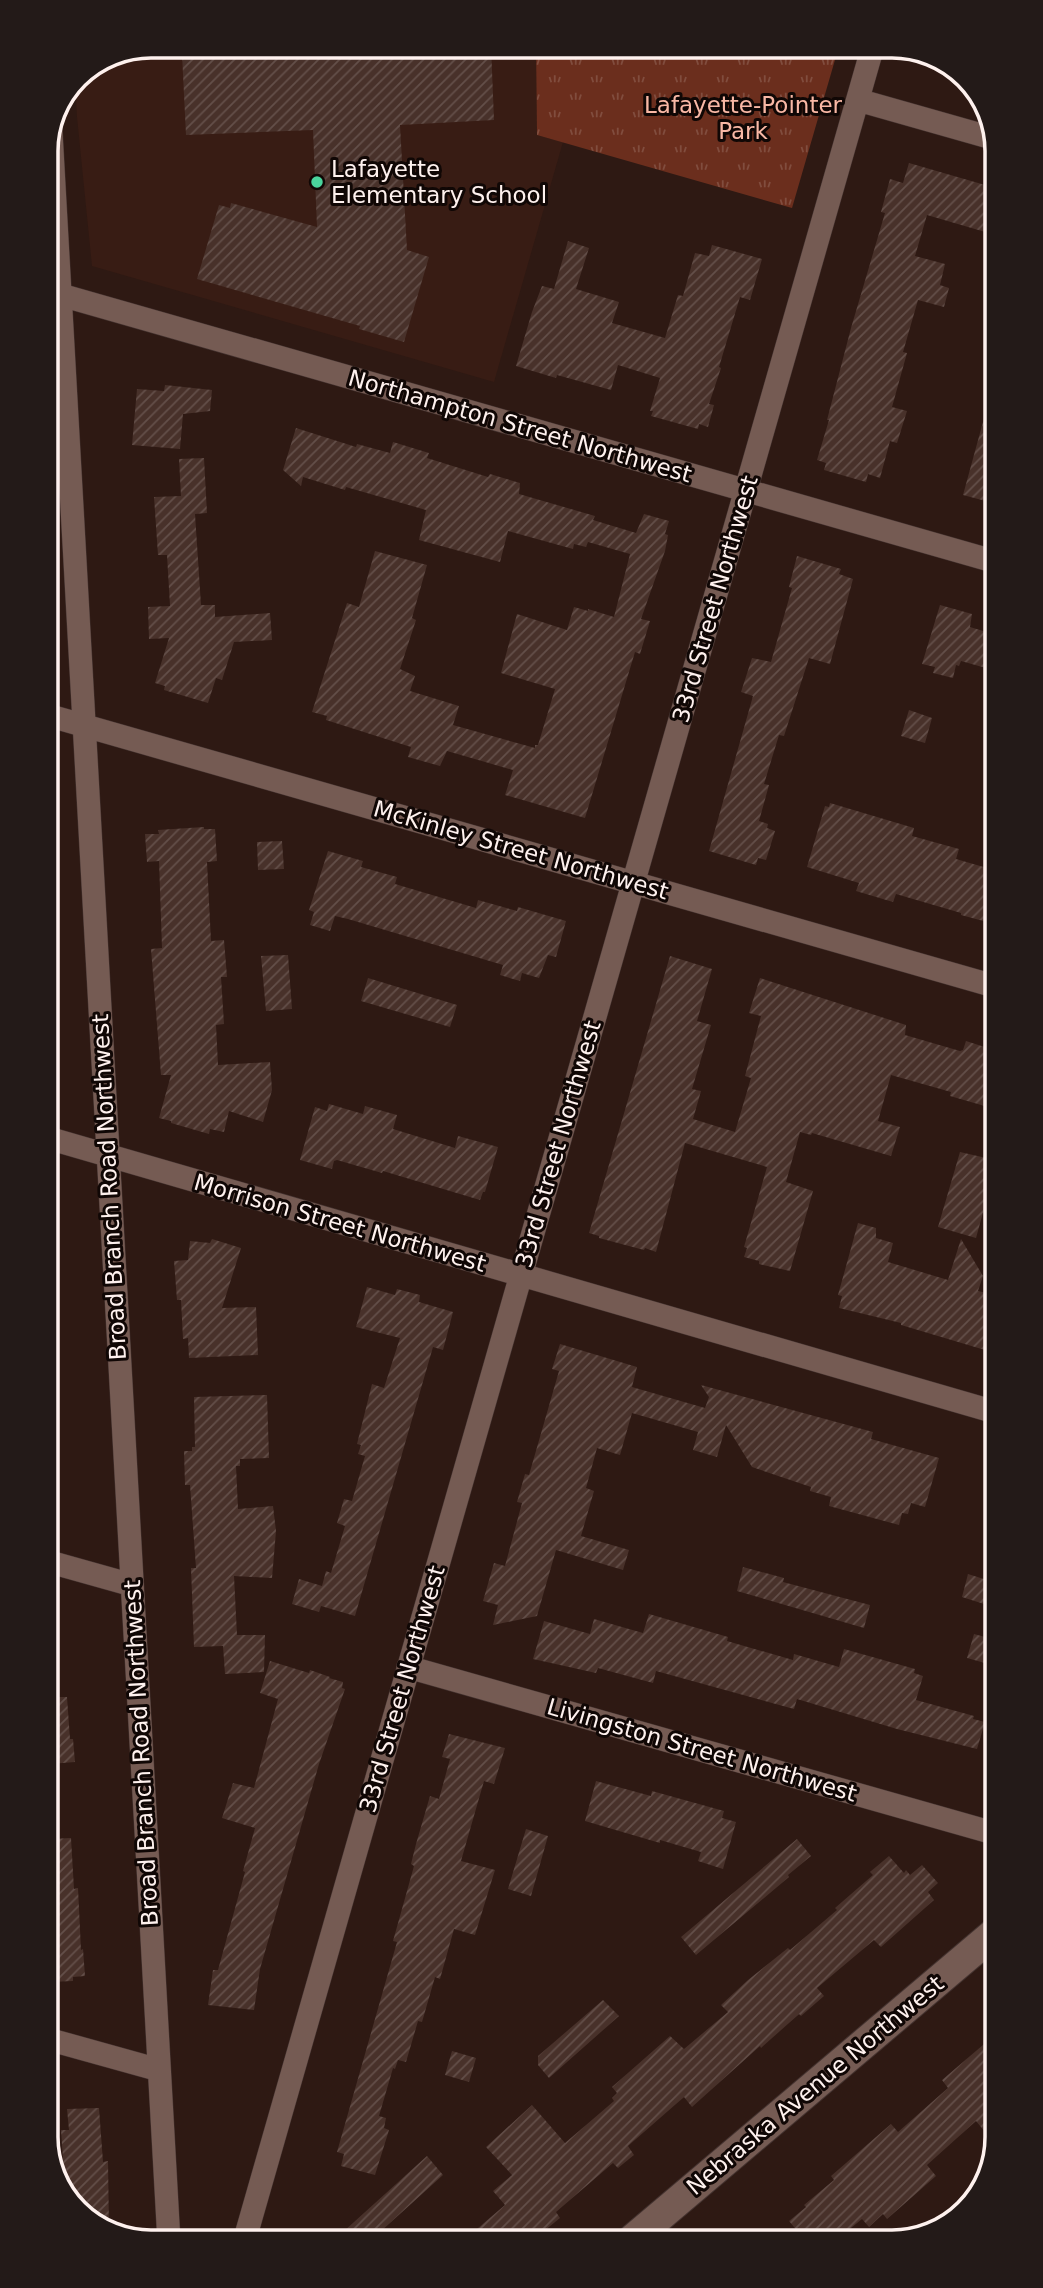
<svg xmlns="http://www.w3.org/2000/svg" width="1043" height="2288" font-family="'DejaVu Sans',sans-serif">
<defs>
<pattern id="grass-tufts" width="24" height="20" patternUnits="userSpaceOnUse" patternTransform="scale(1.75)"><rect width="24" height="20" fill="#6b2e1d"/><path d="M3 7l-1-3M5 7V3M7 7l1-3M15 17l-1-3M17 17v-4M19 17l1-3" fill="none" stroke="#814d3e"/></pattern>
<pattern id="building-hatch" width="6" height="6" patternUnits="userSpaceOnUse" patternTransform="scale(1.75)"><rect width="6" height="6" fill="#48312a"/><path d="M-1 1l2-2M0 6l6-6M5 7l2-2" fill="none" stroke="#634f49"/></pattern>
</defs>
<rect width="100%" height="100%" fill="#2e1913"/>
<path fill="#381c14" d="M151,46h385l1,89 26,7 -69,240 -402,-116 -15,-149 -2,-38 2,-3z"/>
<path fill="url(#grass-tufts)" d="M536,46h303l-47,162 -255,-73z"/>
<path fill="url(#building-hatch)" d="M282,46h209l3,74 -94,5 7,125 22,7 -25,85 -45,-13 1,-3 -163,-47 22,-74 11,3 1,-5 86,24 -4,-97 -127,5 -4,-81 100,-5z
M909,163l83,24v47l-65,-19 -12,41 30,8 -5,21 9,3 -5,19 -26,-7 -15,52 4,1 -15,54 15,4 -10,32 -7,-2 -10,37 -12,-4 -2,8 -42,-12 2,-7 -9,-3 12,-40h-2l24,-92 34,-115 -4,-1 9,-33 13,4z
M568,241l21,7 -13,41 43,13 -7,21 53,15 13,-43 5,1 12,-43 14,3 3,-11 50,14 -12,41 -10,-3 -21,70 2,1 -12,36 5,1 -6,22 -9,-3 -1,5 -47,-13 2,-5h-3l10,-33 -42,-13 -7,25 -54,-15 -1,3 -40,-12 16,-54 10,-26 12,3z
M165,385l47,5 -2,21 -27,3 -3,35 -48,-4 5,-56 27,2z
M986,411l7,1v91l-30,-8z
M296,428l60,19 1,-3 33,9 3,-11 36,11 -2,5 61,19 2,-3 30,9 -1,11 76,22 -2,4 43,13 8,-19 25,7 -4,13 3,1 -3,16 -24,68 9,2 -10,33 -5,-2 -50,166 -80,-23 8,-25 -66,-19 -7,15 -32,-9 3,-10 -85,-27 1,-4 -15,-4 35,-109 12,4 16,-56 52,14 -15,53 4,2 -16,49 15,7 -5,15 49,15 -6,19 82,23v-3h3l17,-56 -54,-16 16,-59 50,16 7,-23 14,4v-2l26,8 16,-63 -42,-12 -2,5 -12,-3 -1,5 -65,-18 -8,31 -81,-22 7,-30 -80,-23 -1,3 -42,-13 -2,9 -18,-16z
M204,458l3,55 -12,1 6,91h14v12l55,-4 2,27 -38,2 -12,38 -6,-2 -8,25 -44,-13 1,-4 -10,-3 14,-45 -20,1 -1,-32 22,-1 -3,-51h-9l-4,-58 27,-1 -2,-37z
M797,556l44,13 -2,5 14,5 -23,85 -21,-6 -25,78 -5,-1 -15,49 5,1 -10,36 9,3 -1,4 8,3 -9,29 -8,-2 -2,7 -47,-14 44,-155 -12,-4 11,-34 19,4 21,-74 -3,-1z
M940,605l32,9 -2,13 23,7v36l-32,-9 -2,5 -3,-1 -3,13 -20,-5 2,-6 -13,-3z
M909,710l23,8 -7,25 -24,-7z
M830,803l84,25 -2,8 47,13 -3,10 38,11v44l-5,-1 -2,9 -26,-7v-2l-65,-19 -3,8 -37,-11 3,-8 -52,-16 18,-61 4,1z
M204,827v2h11l2,32 -10,1 4,79 13,-1 3,37h-6l3,47 -8,1 2,40 52,-3 2,28 -9,32 -34,-11 -5,21 -14,-3 -1,5 -38,-11v-2l-12,-3 12,-43h-10l-10,-126 11,-1 -3,-87 -12,1 -2,-28h14l-1,-4z
M282,841l2,28 -26,1 -1,-28z
M328,851l35,10 -2,6 36,10 -2,7 81,24 2,-8 39,11 1,-4 48,14 -10,36 -8,-2 -9,23 -17,-5 -2,8 -20,-6 3,-10 -155,-46 -13,-3 -5,15 -20,-6 4,-13 -5,-2z
M288,955l4,54 -26,2 -5,-55z
M670,956l42,13 -15,52 14,4 -19,64 9,2 -8,28 42,13 16,-54 -6,-2 16,-60 -12,-3 11,-35 146,47 -1,10 55,16 3,-1 3,-9 28,9 1,59 -45,-13 1,-4 -60,-17 -13,46 22,6 -9,29 -79,-23 -1,2 -11,-3 -14,50 27,9 -23,80 -31,-7v-3l-15,-4 3,-9 -3,-1 23,-80 -82,-24 -29,109 -11,-4 -1,2 -45,-12v-2l-10,-3z
M368,978l89,27 -7,22 -89,-26z
M329,1104l34,10 2,-8 32,9 -4,14 62,19 3,-12 40,11 -13,45h-2l-3,8 -97,-29 -1,2 -45,-13 -3,1 -2,8 -32,-9 15,-53 12,4z
M960,1152l35,8v9l-19,69 -38,-11z
M858,1223l18,5v10l17,5 -5,19 60,18 13,-41 22,37 -5,15 17,4v58l-94,-28v-2l-62,-15 3,-12 -4,-1z
M212,1239l29,9 -19,60 34,-1 2,48 -69,3 -1,-20 -5,1 -2,-39h-4l-3,-39 14,-1 2,-19 20,2z
M367,1287l28,8 2,-6 23,6 -1,7 34,10 -10,38 -10,-3 -78,269 -34,-10 -2,6 -27,-8 7,-25 23,7 4,-15 5,2 14,-47 -8,-3 7,-24 8,2 13,-45 -7,-2 3,-9 -4,-1 15,-60 12,4 16,-50 -44,-11z
M560,1344l77,23 -5,20 73,21 4,-11 -8,-12 172,47 -2,7 68,19 -14,49 -14,-4 -3,11 -6,-1 -3,12 -70,-19 2,-9 -21,-6 1,-4 -59,-20 -26,-42 -9,32 -24,-7 5,-18 -66,-19 -12,42 -23,-7 -11,40 8,3 -13,45 48,14 -6,20 -67,-20 -19,66 -44,9 5,-20 -15,-4 11,-38 11,3 17,-63 -5,-1 8,-28 4,1 30,-104 -7,-2z
M267,1395l2,63 -29,1v7h-4l2,43 35,-3 3,25 -4,47 -38,-2 3,59h28l-1,37 -39,2 -2,-28 -29,1 -3,-79h5l-6,-83h-5l-1,-34h8v-4h3l-1,-50z
M743,1567l41,11 -1,4 87,23 -6,23 -127,-37z
M968,1574l22,7 -6,23 -22,-7z
M649,1614l79,23 -1,4 66,19 1,-6 45,13 5,-18 71,20 -1,4 9,3 -7,24 58,16 -1,3 12,3 -8,27 -80,-20 -100,-30 -3,10 -138,-38 -3,12 -55,-15 -2,5 -63,-14 11,-38 46,13 4,-15 49,14z
M974,1634l22,6v11l-4,14 -25,-7z
M270,1661l39,12 1,-3 20,7 -1,1 14,4 -1,6 3,1 -26,75 -59,205 -6,41 -46,-5 5,-35h5l27,-98 -2,-1 12,-43 -33,-10 11,-35 21,5 24,-89 -18,-6z
M50,1697h17l3,42h3l2,23 -25,2z
M449,1734l56,14 -11,36 -10,-3 -23,80 34,9 -20,65 -21,-6 -14,50 -5,-2 -13,45 -4,-1 -12,41 -8,-2 -3,9 -2,-1 -14,48 7,2 -2,10 5,2 -14,45 -34,-9 3,-12 -7,-2 60,-210 -4,-1 21,-75 -3,-2 5,-20 14,-48 9,3 11,-40 -8,-2z
M596,1781l55,15 1,-5 72,20 -2,7 14,4 -13,47 -25,-8 3,-9 -41,-12v3l-75,-22z
M526,1829l22,7 -17,60 -23,-7z
M71,1838l3,51 4,-1 3,62 2,-1 2,27 -12,1v4l-22,1 -1,-143z
M797,1839l14,17 -23,19 1,2 -93,78 -15,-18z
M889,1856l15,17 2,-3 4,5 12,-10 16,18 -10,9 6,8 -53,47 -7,-7 -57,48 7,8 -23,20 -2,-2 -38,34 -1,-2 -68,61 -8,-10 -56,49 6,9 -16,13 -5,-5 -57,49 4,6 -27,22h-69l41,-35 -12,-14 19,-16 -26,-28 46,-42 33,38 49,-42 -2,-3 5,-5 -5,-6 58,-51 14,13 44,-37 -7,-7 27,-25 40,-32 2,2 47,-40 -2,-2 38,-33 -3,-3z
M603,2000l16,16 -70,62 -11,-13v-9z
M997,2033l1,105 -3,6 -19,-23 -49,44 9,11 -49,43 -4,-5 -14,13 -7,-8 -22,18 -37,1 -14,-17 17,-14 -2,-2 30,-25 -3,-4 60,-52 7,8 50,-44 -6,-8z
M452,2051l24,7 -7,24 -24,-7z
M99,2108l4,54 5,-1 1,68 -23,-9 -32,-44 10,-1 -3,-45h8l-2,-21z
M427,2156l16,19 -73,66h-37z"/>
<g fill="none" stroke-linecap="round" stroke-linejoin="round">
<defs>
<path id="minor" d="M858,100l134,38
M51,132l118,2110
M47,291l946,270
M47,715l947,271
M48,1138l947,274
M50,1562l82,23
M408,1667l589,167
M51,2040l108,30
M244,2242l629,-2196"/>
<path id="tertiary" d="M633,2239l364,-308"/>
</defs>
<use href="#minor" stroke="#443330" stroke-width="24"/>
<use href="#tertiary" stroke="#443330" stroke-width="32"/>
<use href="#minor" stroke="#755b53" stroke-width="23"/>
<use href="#tertiary" stroke="#755b53" stroke-width="30"/>
</g>
<circle fill="#4ad49c" stroke="#100705" stroke-width="2.5" cx="317" cy="182" r="7"/>
<g text-anchor="middle" stroke-width="6" stroke-linejoin="round" paint-order="stroke">
<g font-size="23" fill="#f9b8a5" stroke="#100705">
<text x="743" y="113">Lafayette-Pointer<tspan x="743" dy="26">Park</tspan></text>
</g>
<g font-size="23" fill="#fef1ee" stroke="#100705" text-anchor="start">
<text x="331" y="177">Lafayette<tspan x="331" dy="26">Elementary School</tspan></text>
</g>
<g font-size="23" fill="#fef1ee" stroke="#100705">
<text transform="translate(520 426) rotate(16)" y="8">Northampton Street Northwest</text>
<text transform="translate(715 599) rotate(-74)" y="8">33rd Street Northwest</text>
<text transform="translate(521 850) rotate(16)" y="8">McKinley Street Northwest</text>
<text transform="translate(558 1144) rotate(-74)" y="8">33rd Street Northwest</text>
<text transform="translate(109 1187) rotate(-93)" y="8">Broad Branch Road Northwest</text>
<text transform="translate(340 1223) rotate(16)" y="8">Morrison Street Northwest</text>
<text transform="translate(402 1689) rotate(-74)" y="8">33rd Street Northwest</text>
<text transform="translate(702 1750) rotate(16)" y="8">Livingston Street Northwest</text>
<text transform="translate(141 1753) rotate(-93)" y="8">Broad Branch Road Northwest</text>
<text transform="translate(815 2085) rotate(-40)" y="8">Nebraska Avenue Northwest</text>
</g>
</g>
<path d="M0 0H1043V2288H0ZM151 58H892A93 93 0 0 1 985 151V2137A93 93 0 0 1 892 2230H151A93 93 0 0 1 58 2137V151A93 93 0 0 1 151 58Z" fill="#231a18" fill-rule="evenodd"/>
<path fill="none" stroke="#fef1ee" stroke-width="3.5" d="M151 58H892A93 93 0 0 1 985 151V2137A93 93 0 0 1 892 2230H151A93 93 0 0 1 58 2137V151A93 93 0 0 1 151 58Z"/>
</svg>
